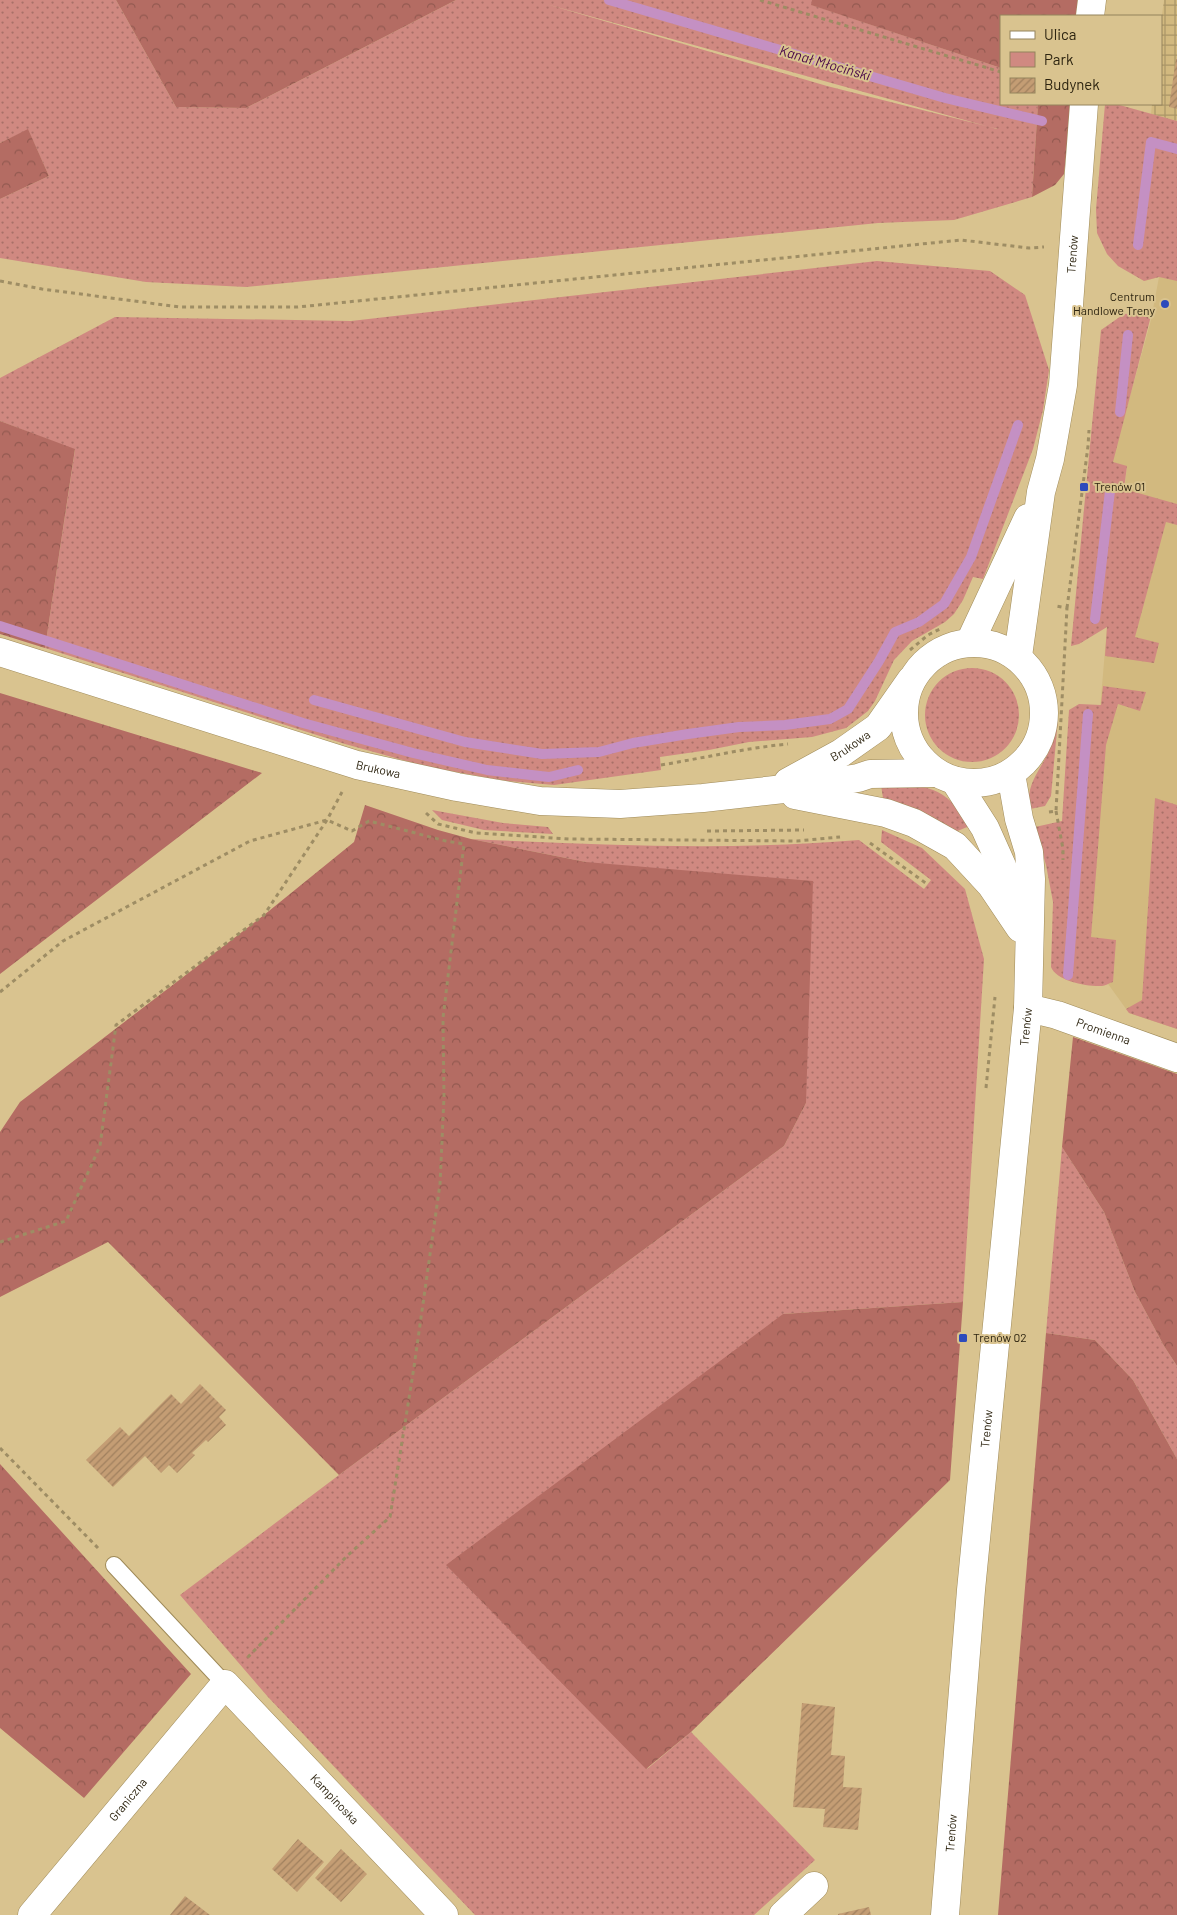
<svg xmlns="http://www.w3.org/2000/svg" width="1177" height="1915" font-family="Barlow,sans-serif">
<defs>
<pattern id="industrial-grid" width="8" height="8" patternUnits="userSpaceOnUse" patternTransform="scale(1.25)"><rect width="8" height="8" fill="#d2b97f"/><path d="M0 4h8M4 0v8" fill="none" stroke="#ab9667"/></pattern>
<pattern id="green-dots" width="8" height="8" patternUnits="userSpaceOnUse" patternTransform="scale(1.25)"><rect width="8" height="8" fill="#d08981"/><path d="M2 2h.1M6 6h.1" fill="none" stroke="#a97068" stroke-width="1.8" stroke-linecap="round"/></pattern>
<pattern id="forest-crowns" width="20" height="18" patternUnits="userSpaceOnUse" patternTransform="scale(1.25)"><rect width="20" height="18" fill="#b46c63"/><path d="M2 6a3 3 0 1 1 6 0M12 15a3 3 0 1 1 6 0" fill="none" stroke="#935950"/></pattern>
<pattern id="building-hatch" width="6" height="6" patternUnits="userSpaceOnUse" patternTransform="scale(1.25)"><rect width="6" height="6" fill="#c49d74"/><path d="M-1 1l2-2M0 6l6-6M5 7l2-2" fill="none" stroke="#a0805e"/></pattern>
</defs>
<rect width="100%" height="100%" fill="#d9c38f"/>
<path fill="#d2b97f" d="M1170,119l7,2v908l-48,-16 -49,-68 27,-318 20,-160 -15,-5 39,-142 8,-43 -15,4z"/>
<path fill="url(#industrial-grid)" d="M1164,0h13v121l-26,-7 1,-10h9v-82z"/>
<path fill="url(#green-dots)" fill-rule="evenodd" d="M0,0h116l60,107 70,1 210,-108h356v5l189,63v36h37l-6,93 -78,23 -76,3 -632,64 -100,-5 -146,-24v-59l49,-23 -21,-46 -28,13zM546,4l451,125h1l-171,-43z
M1105,104h11l61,17v160l-18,-4 -15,4 -26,-15 -11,-12 -10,-21 -1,-24z
M877,261l113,10 35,24 24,75 -6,40 -10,39 -50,130 -10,-2 -10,23 -9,14 -9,8 -33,19 -18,19 -19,41 -7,10 -22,17 -34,9 -63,5 -40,8 -49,7 1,13 -107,15 -47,-4 -79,-14 -83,-23 -300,-96 30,-198 -75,-29v-43l115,-61 236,4z
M1152,312l-39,150 14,4 -3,23 53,15v21l-11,-3 -31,115 24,6 -5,20 -49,-7 2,-29 -28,17 -8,2 30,-316 23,-16z
M925 715a47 47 0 1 1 94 0a47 47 0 1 1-94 0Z
M1103,686l43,6 -6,19 -22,-7 -12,41 -15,192 25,3 -3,42c-4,1 -8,4 -11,4 -14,1 -46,-5 -51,-19l2,-65 -7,-37 -11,-38 27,-6 7,-111 10,-6 22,1z
M1058,719l-7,77 -6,10 -15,3c-6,-25 13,-41 21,-63 3,-9 3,-19 7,-27z
M881,785c51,1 58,-1 91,40l-17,7c-22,-17 -45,-26 -72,-34z
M1155,798l22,7v224l-48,-16 -3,-4 16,-9z
M432,810l71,13 45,4 5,7 -69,-4 -42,-10z
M882,830l40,18 43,41 19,70 -21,343 -180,12 -136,455 44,-37 124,128 -61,55h-279l-207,-218 -88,-102 159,-120 445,-329 22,-43 -220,-241 -115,-23c130,6 259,12 388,1l65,49 7,-9 -50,-38z
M1062,1147l42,65 31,80 29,54 13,20v93l-44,-79 -38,-40 -49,-7z"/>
<path fill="url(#forest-crowns)" d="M116,0h340l-210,108 -70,-1z
M812,0h267l-1,16h-77v52l-190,-63z
M1038,104h34l-8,70 -9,11 -23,12z
M28,129l21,47 -49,23v-56z
M0,421l75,28 -30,199 -45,-14z
M0,693l262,80 -262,201z
M365,805l73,25 33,9 115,23 227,19 -7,222 -22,43 -445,329 -231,-233 -108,55v-165l20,-30 244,-187 90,-73z
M1073,1037l104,37v292l-13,-20 -29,-54 -31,-80 -42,-65z
M963,1302l-13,178 -259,252 -45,37 -200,-204 337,-251z
M1046,1333l49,7 38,40 44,79v456h-179z
M0,1464l191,210 -107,124 -84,-70z"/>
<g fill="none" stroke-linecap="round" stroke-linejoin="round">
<path stroke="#c490c3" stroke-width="10" d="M609,0l336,98 97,23
M1138,245l13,-103 26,7
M1120,412l8,-77
M1095,619l15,-128
M0,626l303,97 110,30 74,17 62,7 29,-7
M314,700l151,42 77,12 57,-2 34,-9 55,-9 51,-7 46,-2 45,-6 18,-10 31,-48 16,-29 24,-10 25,-18 27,-47 47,-132
M1068,975l20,-261"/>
</g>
<path fill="url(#building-hatch)" d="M1176,59h1v50l-8,-2z
M200,1384l26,26 -7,7 7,8 -16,15 -2,2 -2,-2 -14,13 3,2 -18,18 -8,-8 -8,8 -16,-17 -32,31 -27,-27 34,-33 9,9 42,-42 10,10z
M802,1703l33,4 -4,48 14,1 -2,31 19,1 -4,42 -35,-3 2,-18 -32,-2z
M298,1839l26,23 -27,30 -25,-23z
M341,1849l26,25 -26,28 -26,-24z
M185,1896l25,19h-40z
M869,1907l2,8h-33v-1z"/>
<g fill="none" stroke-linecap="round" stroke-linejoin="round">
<defs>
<path id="service" d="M114,1565l111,119"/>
<g id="minor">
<path id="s1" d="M1028,1008l29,7 120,43"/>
<path id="s2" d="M32,1915l193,-231 219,231"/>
<path d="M783,1915l31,-29"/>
</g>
<g id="tertiary">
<path id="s3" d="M0,652l357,113 100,22 83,14 80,3 83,-6 99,-11 56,-9 12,-4 64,-1"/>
<path id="s4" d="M788,782l53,-29 37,-26 33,-47"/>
<path d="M795,795l91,18 28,10 41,23 36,39 29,43"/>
</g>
<g id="secondary">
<path d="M1090,16l2,-16"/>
<path d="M970,642l58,-124"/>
<circle cx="974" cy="713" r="70"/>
<path id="s5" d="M1018,656l23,-164 9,-33 13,-74 21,-281"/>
<path d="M955,781l30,47 17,38 22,59"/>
<path id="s6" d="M945,1915l26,-325 57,-582 3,-129 -2,-27 -10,-33 -8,-45"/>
</g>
</defs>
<use href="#service" stroke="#9f8a58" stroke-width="18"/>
<use href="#minor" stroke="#9f8a58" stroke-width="29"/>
<use href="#tertiary" stroke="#9f8a58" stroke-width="29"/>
<use href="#secondary" stroke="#9f8a58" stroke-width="29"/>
<path stroke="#9e8d64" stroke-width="3" stroke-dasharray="4 4" stroke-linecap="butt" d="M760,0l241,72
M0,281l42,8 138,18h118l663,-67 68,8 15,-1
M1067,608l21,-162 1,-16
M910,650l18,-15 14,-7
M661,765c43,-7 84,-17 127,-21
M1056,811l7,38v11
M1049,812l7,-1 11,-203 -11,-2
M426,813l12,11 38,9 94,6 227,2 43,-4
M707,831l97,-1
M870,843l57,41
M0,992l63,-51 187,-100 77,-21 25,11 17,-10 77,20 18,3 -21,174 1,79 -4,87 -26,183 -24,150 -43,39 -102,104
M986,1088l9,-91
M0,1242l66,-21 34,-75 16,-121 148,-110 63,-95 15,-28
M0,1448l98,100"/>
<use href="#service" stroke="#fff" stroke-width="16"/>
<use href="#minor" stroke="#fff" stroke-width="28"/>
<use href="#tertiary" stroke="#fff" stroke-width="28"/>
<use href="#secondary" stroke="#fff" stroke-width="28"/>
</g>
<g fill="#2d4bbc" stroke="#d9c38f" stroke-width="2">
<circle cx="1165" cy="304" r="5"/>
<rect x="1079" y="482" width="10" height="10" rx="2.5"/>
<rect x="958" y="1333" width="10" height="10" rx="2.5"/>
</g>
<g text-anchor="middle" stroke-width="4" stroke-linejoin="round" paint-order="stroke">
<g font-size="12" fill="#2d2410" stroke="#d9c38f">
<text dy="4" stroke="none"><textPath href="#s5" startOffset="406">Trenów</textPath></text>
<text dy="4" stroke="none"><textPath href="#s4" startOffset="72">Brukowa</textPath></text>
<text dy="4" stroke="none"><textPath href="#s3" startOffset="396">Brukowa</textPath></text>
<text dy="4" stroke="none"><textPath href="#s6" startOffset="892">Trenów</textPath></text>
<text dy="4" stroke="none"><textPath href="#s1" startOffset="79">Promienna</textPath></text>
<text dy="4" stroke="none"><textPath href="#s6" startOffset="488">Trenów</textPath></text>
<text dy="4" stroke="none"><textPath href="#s2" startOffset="150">Graniczna</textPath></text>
<text dy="4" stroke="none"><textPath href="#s2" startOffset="460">Kampinoska</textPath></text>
<text dy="4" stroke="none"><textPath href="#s6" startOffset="82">Trenów</textPath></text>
</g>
<g font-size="12" fill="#2d2410" stroke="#d9c38f" text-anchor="start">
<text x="1155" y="301" text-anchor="end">Centrum<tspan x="1155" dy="14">Handlowe Treny</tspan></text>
<text x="1094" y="491">Trenów 01</text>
<text x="973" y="1342">Trenów 02</text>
</g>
<g font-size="14" font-style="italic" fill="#470649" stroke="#d9c38f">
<text transform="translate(825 63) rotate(16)" y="5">Kanał Młociński</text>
</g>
</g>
<rect x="1000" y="15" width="162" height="90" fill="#d9c38f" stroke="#94835c"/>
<rect x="1010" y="31" width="25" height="8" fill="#ffffff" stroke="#94835c"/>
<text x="1044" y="40" font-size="15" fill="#2d2410">Ulica</text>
<rect x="1010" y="52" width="25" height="15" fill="#d08981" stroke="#94835c"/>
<text x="1044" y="65" font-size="15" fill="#2d2410">Park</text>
<rect x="1010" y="78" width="25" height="15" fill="url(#building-hatch)" stroke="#94835c"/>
<text x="1044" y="90" font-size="15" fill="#2d2410">Budynek</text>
</svg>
